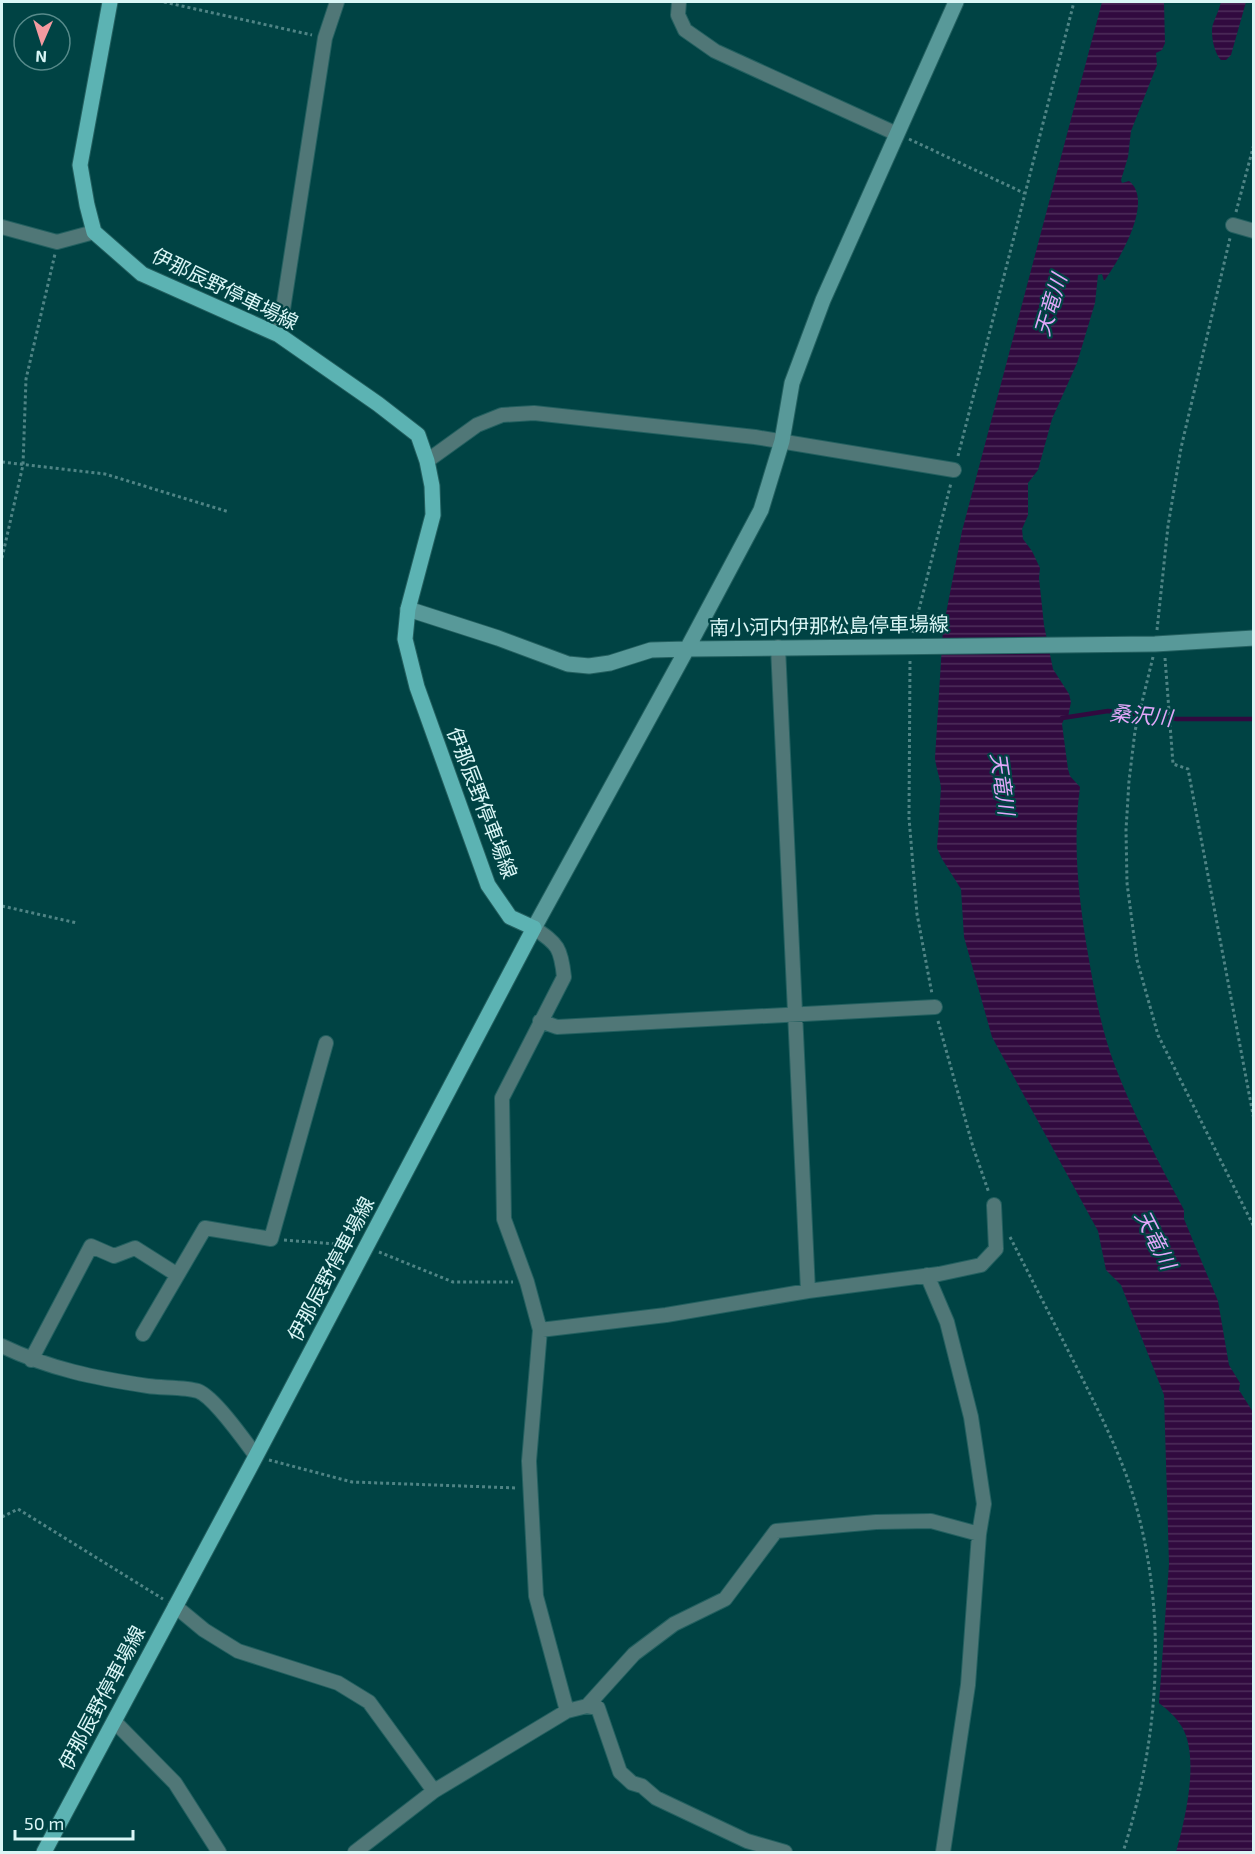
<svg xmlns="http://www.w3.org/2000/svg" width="1255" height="1854" font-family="'Exo 2','Noto Sans JP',sans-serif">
<defs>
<pattern id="water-rules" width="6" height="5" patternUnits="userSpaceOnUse" patternTransform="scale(1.5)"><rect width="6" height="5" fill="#310a3f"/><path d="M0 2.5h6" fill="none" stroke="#4e2e5b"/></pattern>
</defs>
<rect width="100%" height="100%" fill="#004344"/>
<path fill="url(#water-rules)" d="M1102,2h62l1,41 -3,7 -6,3 1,12 -26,66 -3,26 -7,23 1,3 7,-2c26,20 -11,81 -25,100l-2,-7 -4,1 -3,28 -18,60 -25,56 -14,51 -10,13v32l-6,14 1,10 9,12 8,17 -1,10 5,47 9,44 16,25 2,8 -3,15 -4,2 -2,5 6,45 2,7 10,11c-8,59 -1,115 9,173 6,35 13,72 26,106 19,50 44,97 69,144v9l34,82 11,64 11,18 -1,7 14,22v440h-77c9,-32 24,-94 6,-125 -6,-10 -14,-17 -23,-24l10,-139 -5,-169 -43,-110 -15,-15 -8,-39 -106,-194 -28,-100 -3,-48 -19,-30 -5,-11 4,-60c-1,-11 -5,-19 -6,-30l8,-129 19,-98z
M1221,2h25l-15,53 -5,5h-5c-7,-7 -11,-27 -8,-36 3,-8 6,-14 8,-22z"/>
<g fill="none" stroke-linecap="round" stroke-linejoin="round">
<path stroke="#310a3f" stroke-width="4.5" d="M1062,718l46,-7 69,8h77"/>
<defs>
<path id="street" d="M679,2l-1,13 7,15 30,21 182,83
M1233,225l21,6
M2,227l55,15 37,-10
M279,335l46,-297 12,-36
M427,461l50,-36 25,-10 32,-2 221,24 199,33
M778,647l30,644
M534,928c24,16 27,20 30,49l-62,121 2,121 23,63 13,48 -11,131 7,135 31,115
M540,1021l17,6 378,-20
M927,1275l20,47 24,95 13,87 -5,30 -11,151 -25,167
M540,1330l126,-15 142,-24 131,-17 42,-9 15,-16 -2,-44
M143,1334l62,-106 66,11 55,-196
M2,1346c48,23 93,32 146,40 13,2 38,1 50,5 16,6 47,50 58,65
M31,1360l60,-114 23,10 21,-8 41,26
M175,1606l29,24 34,21 100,32 31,19 65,89
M587,1706l47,-52 40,-30 51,-25 51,-68 100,-9 55,-1 48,13
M114,1721l61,62 44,69
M355,1852l79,-61 133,-80 20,-5 11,2 22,64 12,11 10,3 14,12 91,43 38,11"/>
<path id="secondary" d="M408,609l90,29 70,26 21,2 21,-3 41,-13 36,-1 74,-139 21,-69 10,-58 31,-83 133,-298
M534,928l153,-279 468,-5 99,-6"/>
<path id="primary" d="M44,1852l212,-396 278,-528 -24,-11 -22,-32 -71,-198 -12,-48 3,-30 25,-94 -1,-29 -5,-25 -9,-26 -40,-31 -99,-69 -137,-61 -48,-42 -7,-27 -7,-40 30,-163"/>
</defs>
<use href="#street" stroke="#236060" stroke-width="16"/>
<use href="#secondary" stroke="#236060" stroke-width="17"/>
<use href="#primary" stroke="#236060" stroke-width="17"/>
<path stroke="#4f8485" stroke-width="3" stroke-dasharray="3 3" stroke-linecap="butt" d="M164,2l148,33
M909,139l115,54
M1236,212l18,-68
M958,456l116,-454
M2,462l103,12 124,38
M2,558l21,-93 3,-86 29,-125
M1157,630l11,-104 13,-78 49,-210
M913,633l38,-150
M1153,657l-18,74 -6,50 -3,49 1,53 10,77 21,75 96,192
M1165,658l8,106 15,5 66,351
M910,661l-1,157 8,96 15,80
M2,906l75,17
M938,1021l35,126 16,46
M1010,1237c22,43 44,86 66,129 21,42 43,84 57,129 35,117 27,242 -10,357
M284,1240l65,5
M379,1252l74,30h60
M269,1460l83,22 165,6
M2,1517l16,-8 145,90"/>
<use href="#street" stroke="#507777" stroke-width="14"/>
<use href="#secondary" stroke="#589999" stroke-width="15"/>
<use href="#primary" stroke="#5cb3b3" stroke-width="15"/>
</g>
<g text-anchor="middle" stroke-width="4.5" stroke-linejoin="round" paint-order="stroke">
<g font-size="20" fill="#daf6f6" stroke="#004344">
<text transform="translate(225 289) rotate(26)" y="7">伊那辰野停車場線</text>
<text transform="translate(829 626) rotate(-1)" y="7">南小河内伊那松島停車場線</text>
<text transform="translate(482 803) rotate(69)" y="7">伊那辰野停車場線</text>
<text transform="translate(331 1269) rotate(-62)" y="7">伊那辰野停車場線</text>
<text transform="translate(102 1698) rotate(-62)" y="7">伊那辰野停車場線</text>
</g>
<g font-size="21" font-style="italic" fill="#e1a7f9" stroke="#004344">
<text transform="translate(1051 305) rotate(-73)" y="7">天竜川</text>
<text transform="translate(1141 716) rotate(5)" y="7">桑沢川</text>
<text transform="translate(1002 784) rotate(82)" y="7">天竜川</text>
<text transform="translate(1155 1240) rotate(63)" y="7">天竜川</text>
</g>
</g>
<rect width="1255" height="1854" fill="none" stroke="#daf6f6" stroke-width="6"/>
<g transform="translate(42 42) rotate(183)"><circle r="28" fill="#004344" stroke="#578b8b" stroke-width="1.5"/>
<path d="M0-4.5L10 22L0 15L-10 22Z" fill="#f49aa0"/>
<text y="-9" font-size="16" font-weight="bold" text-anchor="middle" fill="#daf6f6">N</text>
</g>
<path d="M15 1830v9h118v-9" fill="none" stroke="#daf6f6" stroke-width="3"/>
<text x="24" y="1830" font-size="18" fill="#daf6f6" stroke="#004344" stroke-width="4.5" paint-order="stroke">50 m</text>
</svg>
